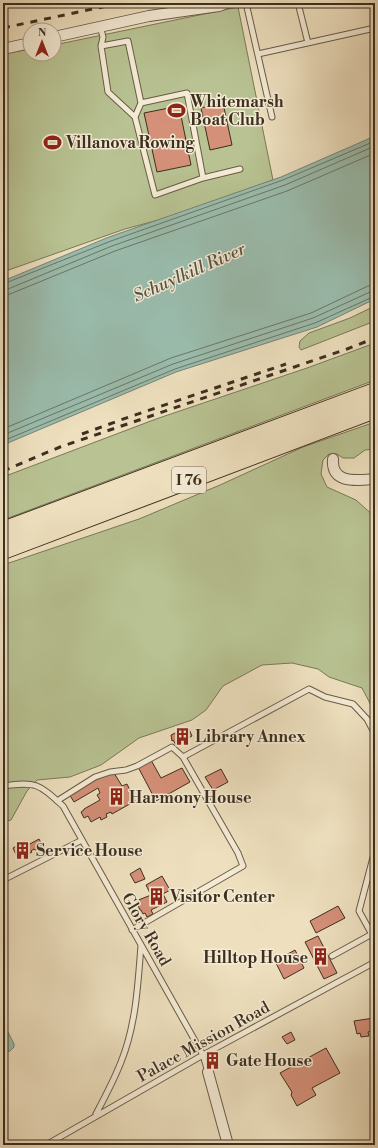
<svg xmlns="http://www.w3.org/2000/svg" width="378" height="1148" font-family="'Libre Bodoni',serif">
<rect width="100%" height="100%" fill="#eee0bf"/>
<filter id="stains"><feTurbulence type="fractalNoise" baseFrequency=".005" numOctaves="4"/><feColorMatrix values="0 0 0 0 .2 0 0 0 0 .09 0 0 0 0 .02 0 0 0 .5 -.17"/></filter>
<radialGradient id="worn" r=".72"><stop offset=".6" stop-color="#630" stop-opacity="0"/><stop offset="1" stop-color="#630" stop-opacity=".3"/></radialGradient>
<path fill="#b8c292" stroke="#7a7858" d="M238,7l35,173 -96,35 -52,14 -122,43v-218l27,-5v5h24v-9z
M375,306v15l-74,29 -2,-3 1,-6 9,-8 41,-15z
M375,343v37l-372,140v-43l153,-58 151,-51z
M375,422v27l-10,1 -11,8h-11l-6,-4h-8l-6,6 -2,14 6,13 29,13 19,17v196l-13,-25 -33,-11 -11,-8 -26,-6 -30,2 -39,21 -17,24 -14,10 -53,18 -38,27 -31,12 -33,3 -10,11 -16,29 -8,2v-257l136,-46 81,-34 83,-38z"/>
<path fill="#9abdae" stroke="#758475" d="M375,136v163l-58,28 -141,45 -173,73v-164l106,-44 172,-60z
M3,1030l5,2 6,12v3l-4,4 -3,1 -4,-4z"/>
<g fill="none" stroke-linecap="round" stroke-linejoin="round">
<path stroke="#6c7666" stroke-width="1" d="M3,284l108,-43 172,-61 92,-39
M3,289h5l104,-43 173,-61 90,-39
M3,295l7,-1 105,-43 172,-60 88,-38
M3,429l168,-71 140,-45 57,-27 7,-1
M3,435l170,-71 140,-46 57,-26 5,-1
M3,441l172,-72 140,-46 60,-27"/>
</g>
<path fill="#d59079" stroke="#3d2f1f" d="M223,103l9,42 -22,5 -9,-42z
M179,106l12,59 -34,7 -13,-59z
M188,727l4,9 -16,9 -3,-5 -1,1 -1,-6z
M151,760l10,18 21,-10 8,14 -34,19 -18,-34z
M221,769l7,13 -15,8 -8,-13z
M110,772l1,2 3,-1 8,13 5,-2 8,17 -23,13 -1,-2 -5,2 1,3 -6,3 -1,-3 -9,5 -3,-6 -4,2 -3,-6 3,-2v-1l16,-9 -3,-5 3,-2 -2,-5 -24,14 -5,-8z
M39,839l4,8 -8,3 -1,-1 -3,2 1,1 -14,7 -5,-11 12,-7 3,4z
M140,868l5,11 -10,4 -5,-9z
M162,876l8,14 -7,4 4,8 -16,8 2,4 -6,3 -2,-4 -2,1 -2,-4h-1l-4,-9 15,-6 -5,-10z
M338,906l7,12 -29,15 -6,-12z
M318,936l19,37 -13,6 -19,-37z
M295,950l9,18 -20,11 -9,-18z
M374,1018l1,12 -7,2 1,4 -8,1 -1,-4 -3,1 -3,-13z
M291,1032l4,8 -8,4 -5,-7z
M326,1048l14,25 -28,15 4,7 -19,11 -6,-11 1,-3 -12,-19z
M210,1056l7,2 -2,6 -7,-2z"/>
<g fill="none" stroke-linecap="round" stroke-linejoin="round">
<defs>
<path id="lane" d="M246,3l26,114
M298,3l10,40
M100,26l3,11 -2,9 7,46 27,25 20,78 48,-17 37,-9
M101,46l27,-5 13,62 -6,14
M258,54l117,-26
M141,103l46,-10 16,85
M3,786c33,-5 36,-2 60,20l140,249 5,17
M57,801l38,-24 15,-5 16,-2 11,-4 35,-19 11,10 126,-68 16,8 28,7 14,15 8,15
M375,850l-16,61 16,29
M3,880l79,-40
M132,930l111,-64 -5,-13 -55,-96
M332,956l40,-22
M96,1114c9,-17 18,-34 25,-52 15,-37 17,-78 20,-117
M46,1145l157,-90 172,-93"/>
<path id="street" d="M54,37l95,-21 70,-10 8,-3
M3,49l27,-6
M333,459c-2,26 25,21 42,20
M208,1072l20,73"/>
<path id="highway" d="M3,531l372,-139
M3,550l372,-141"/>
</defs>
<use href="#lane" stroke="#695b47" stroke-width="7"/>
<use href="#street" stroke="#695b47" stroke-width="12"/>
<use href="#highway" stroke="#3d2f1f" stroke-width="20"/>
<use href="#lane" stroke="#f4ebd5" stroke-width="5"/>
<use href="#street" stroke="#f4ebd5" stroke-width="10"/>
<use href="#highway" stroke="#eee0bf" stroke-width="18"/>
<path stroke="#3d2f1f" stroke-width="3" stroke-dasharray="7 7" stroke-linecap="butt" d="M3,28l118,-25
M82,434l47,-17 157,-53
M3,471l57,-24 287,-98 28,-11"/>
</g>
<defs>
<symbol id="stadium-bare" viewBox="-9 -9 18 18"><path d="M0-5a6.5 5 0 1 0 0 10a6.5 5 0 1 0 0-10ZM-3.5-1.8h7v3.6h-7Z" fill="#8f2418" stroke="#f4ebd5" stroke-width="2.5" paint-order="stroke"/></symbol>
<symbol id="building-bare" viewBox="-9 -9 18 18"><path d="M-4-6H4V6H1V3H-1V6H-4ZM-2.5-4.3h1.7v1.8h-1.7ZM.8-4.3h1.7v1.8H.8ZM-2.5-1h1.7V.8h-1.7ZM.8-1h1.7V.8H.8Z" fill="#8f2418" stroke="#f4ebd5" stroke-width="2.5" paint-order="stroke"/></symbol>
</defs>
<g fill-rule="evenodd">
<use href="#stadium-bare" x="164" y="98" width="25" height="25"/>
<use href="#stadium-bare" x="40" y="130" width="25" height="25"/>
<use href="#building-bare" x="170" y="724" width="25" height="25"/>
<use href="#building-bare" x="104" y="784" width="25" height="25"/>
<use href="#building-bare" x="10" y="838" width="25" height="25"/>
<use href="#building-bare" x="144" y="884" width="25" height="25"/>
<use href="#building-bare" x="308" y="944" width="25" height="25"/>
<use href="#building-bare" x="200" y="1048" width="25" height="25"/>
</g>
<g text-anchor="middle" stroke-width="3" stroke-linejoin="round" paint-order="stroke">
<rect fill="#f4ebd5" stroke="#746756" stroke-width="1" x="172" y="467" width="34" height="26" rx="3"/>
<g font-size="15" font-weight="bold" fill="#3d2f1f">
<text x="189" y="485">I 76</text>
</g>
<g font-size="16" font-weight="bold" fill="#3d2f1f" stroke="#f4ebd5" text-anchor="start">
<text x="190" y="107">Whitemarsh<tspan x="190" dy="18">Boat Club</tspan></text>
<text x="66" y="148">Villanova Rowing</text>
<text x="195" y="742">Library Annex</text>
<text x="129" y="803">Harmony House</text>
<text x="36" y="856">Service House</text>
<text x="170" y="902">Visitor Center</text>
<text x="308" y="963" text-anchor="end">Hilltop House</text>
<text x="226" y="1066">Gate House</text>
</g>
<g font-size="16" fill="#3d2f1f" stroke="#f4ebd5">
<text transform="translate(147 929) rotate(60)" y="6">Glory Road</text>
<text transform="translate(203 1041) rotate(-29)" y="6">Palace Mission Road</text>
</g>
<g font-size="17" font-style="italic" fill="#545243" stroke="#f4ebd5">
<text transform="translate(189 272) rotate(-24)" y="6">Schuylkill River</text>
</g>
</g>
<rect width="378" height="1148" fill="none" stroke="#eee0bf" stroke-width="16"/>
<rect x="4" y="4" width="370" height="1140" fill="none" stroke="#3d2f1f" stroke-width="2"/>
<rect x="8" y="8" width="362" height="1132" fill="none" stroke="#3d2f1f"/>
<g transform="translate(42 42)"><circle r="19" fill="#f4ebd5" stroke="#aba08c"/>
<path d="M0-3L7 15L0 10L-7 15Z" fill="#8f2418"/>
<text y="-6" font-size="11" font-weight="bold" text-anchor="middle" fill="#3d2f1f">N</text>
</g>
<rect width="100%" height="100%" filter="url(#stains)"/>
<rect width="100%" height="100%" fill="url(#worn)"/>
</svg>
